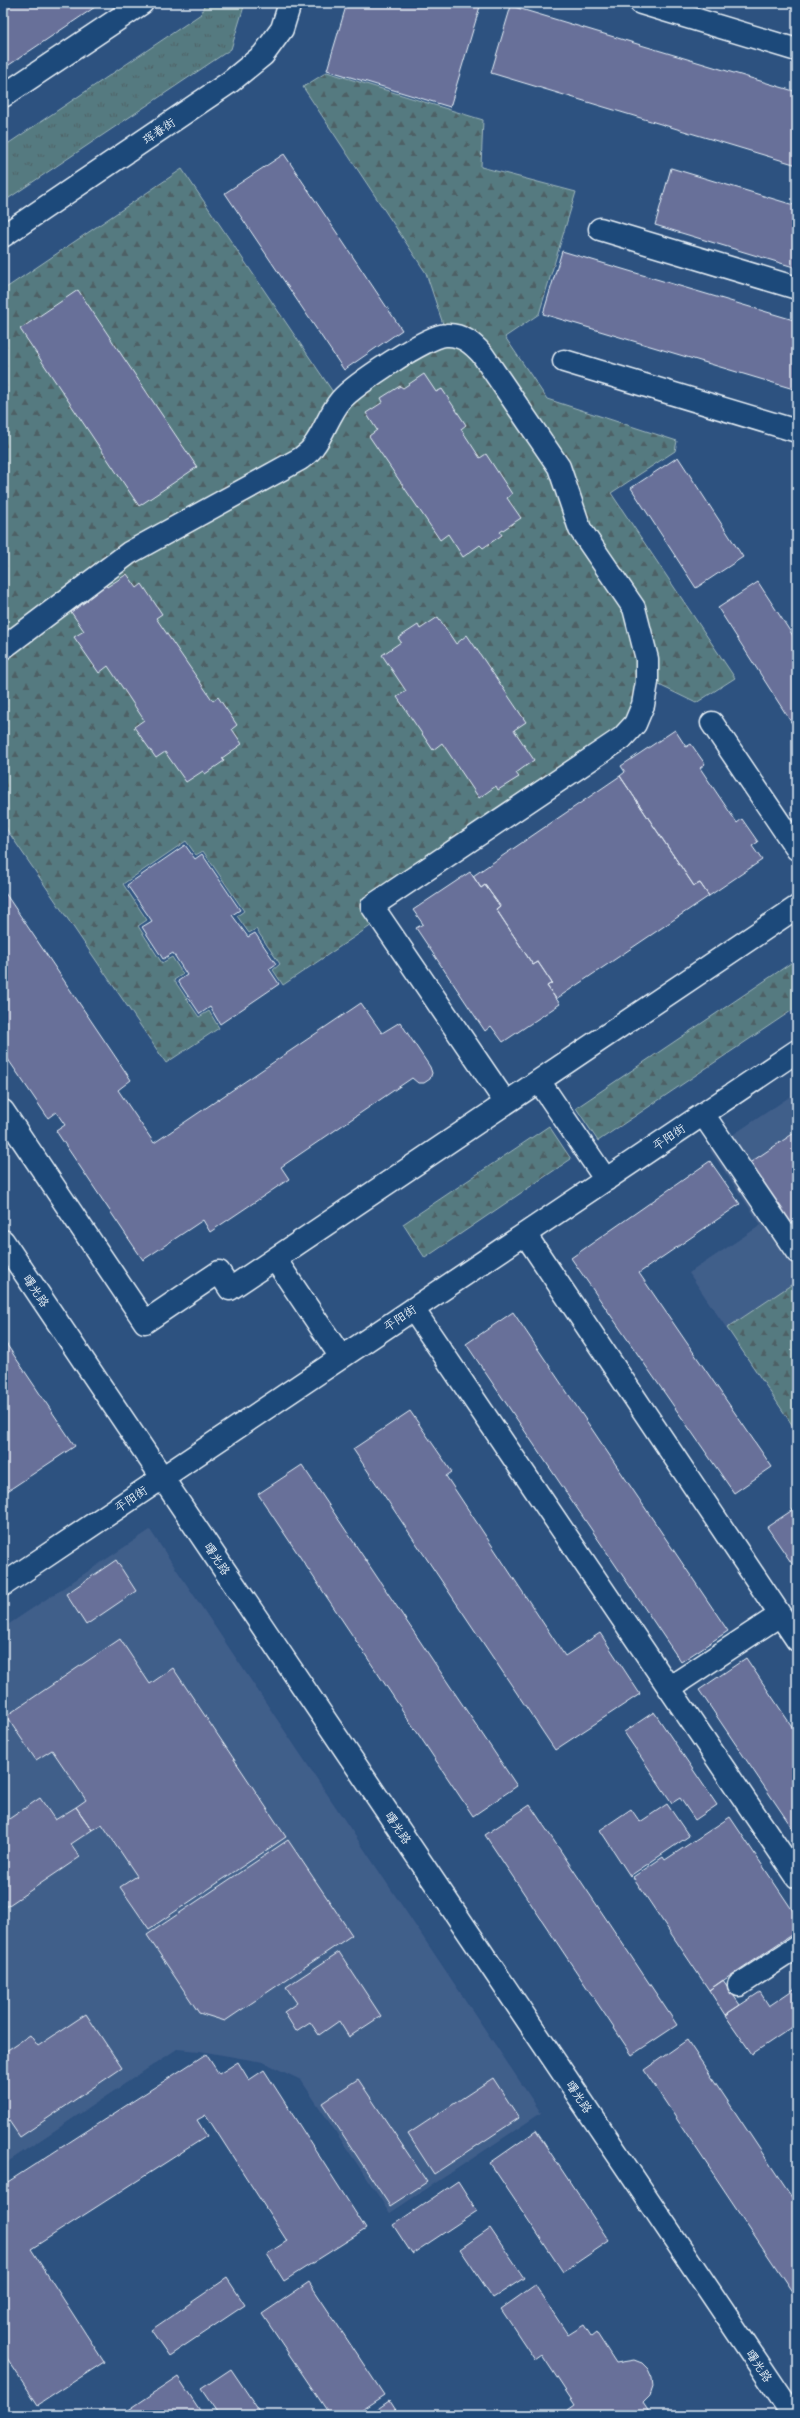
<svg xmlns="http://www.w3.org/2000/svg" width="800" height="2418" font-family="'Patrick Hand','LXGW WenKai TC',sans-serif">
<defs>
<pattern id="grass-tufts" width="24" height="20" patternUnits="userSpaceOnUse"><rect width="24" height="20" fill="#557a80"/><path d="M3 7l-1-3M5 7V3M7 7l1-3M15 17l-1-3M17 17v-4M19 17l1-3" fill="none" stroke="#4e6165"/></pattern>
<pattern id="forest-firs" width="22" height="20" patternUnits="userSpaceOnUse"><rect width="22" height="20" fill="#557a80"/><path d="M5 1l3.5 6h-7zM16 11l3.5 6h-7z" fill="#4e6165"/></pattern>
</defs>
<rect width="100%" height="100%" fill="#2d5280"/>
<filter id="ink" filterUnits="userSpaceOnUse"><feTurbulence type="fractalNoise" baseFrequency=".025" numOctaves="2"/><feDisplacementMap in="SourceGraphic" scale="8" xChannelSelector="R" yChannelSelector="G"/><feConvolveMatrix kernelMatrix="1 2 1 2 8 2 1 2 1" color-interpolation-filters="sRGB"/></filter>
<g filter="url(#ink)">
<path fill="#415e8a" d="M797,1092v340l-108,-159 72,-48 -51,-75z
M150,1530l391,583 -151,100 -89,-133 -38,-18 -63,-11 -23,-2 -174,116v-537z"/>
<path fill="url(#grass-tufts)" stroke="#9eb6bc" d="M205,3h40l-14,46 -228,153v-55l198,-133z"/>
<path fill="url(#forest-firs)" stroke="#9eb6bc" d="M327,72l156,48 -2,47 95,25 -37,122 -34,23 42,62 130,42 -2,10 -64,42 124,185 -39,25 -41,-20 -68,-157 -21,-63 -122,-136 -18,-54 -123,-186z
M182,169l153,226 -28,49 -304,196v-350z
M446,342l22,8 84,120 75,142 12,48 -3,42 -19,30 -255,172 13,19 -92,62 -10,-15 7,-6 -24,-35 -7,4 -12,-17 7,-5 -41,-60 -7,4 -10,-14 -63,43 24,36 -9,6 24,37 10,-6 11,17 -9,6 25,37 10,-6 10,17 -53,35 -163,-239v-167l130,-97 171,-94 43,-61 85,-58z
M797,959v48l-199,134 -22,-33z
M549,1126l22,33 -146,99 -22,-34z
M797,1281v151l-70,-104z"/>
<path fill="#677099" stroke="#e8f1f8" d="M3,3h98l-98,66z
M347,3h134l-31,104 -123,-37z
M511,6l286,86v73l-306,-92z
M284,154l118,176 -58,40 -119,-177z
M671,168l126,38v62l-142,-43z
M562,251l235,70v69l-254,-76z
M78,290l119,177 -58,39 -119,-177z
M424,374l12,18 6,-3 24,36 -5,4 19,29 6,-4 26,40 -5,4 14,20 -21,14 2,3 -19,13 -3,-3 -17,12 -15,-23 -8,6 -71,-104 8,-6 -11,-17 17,-11 -2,-4 19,-12 3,2z
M678,457l65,100 -47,31 -65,-100z
M127,574l10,14 5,-4 20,30 -6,4 57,83 5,-4 19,28 -5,4 10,15 -20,14 2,3 -19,13 -2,-3 -17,11 -21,-30 -9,6 -22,-31 10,-7 -36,-54 -9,7 -25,-36 10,-6 -13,-19 17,-12 -2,-4 19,-12 2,3z
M758,582l39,60v80l-4,3 -75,-117z
M438,617l18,27 11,-9 59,87 -12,8 20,30 -18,13 3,4 -21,13 -2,-4 -17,12 -37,-55 -9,7 -36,-53 9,-6 -24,-36 19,-13 -3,-4 20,-13 2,4z
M675,730l11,17 5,-3 14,20 -5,4 37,55 5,-4 16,23 -6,4 10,14 -53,36 -9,-13 -6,3 -74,-110 5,-4 -4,-6z
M620,776l74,110 6,-3 9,13 -153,103 -9,-13 5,-3 -14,-21 -5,3 -37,-56 4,-3 -15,-21 -4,3 -8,-12z
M185,845l10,14 7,-5 38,56 -8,5 16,22 7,-4 21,31 -7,5 10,15 -59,40 -10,-17 -10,7 -22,-33 9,-6 -14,-22 -10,6 -21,-32 10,-6 -25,-36z
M470,872l11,16 4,-3 15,21 -4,3 37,56 5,-3 14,21 -5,3 13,18 -57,38 -12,-16 -6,5 -69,-103 7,-4 -10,-14z
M3,890l128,190 -13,10 36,53 207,-140 21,30 18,-11 30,45 2,6 -2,6 -6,4h-6l-6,-5 -131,89 8,12 -79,53 -7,-12 -60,40 -87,-129 9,-6 -9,-13 -8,6 -45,-66z
M797,1131v96l-4,3 -45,-66z
M710,1161l30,43 -101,69 133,194 -38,26 -163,-235z
M513,1312l215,319 -47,31 -215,-318z
M3,1339l72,107 -72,48z
M410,1411l42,61 -6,4 119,180 35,-23 40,61 -85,56 -202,-301z
M302,1465l215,321 -44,30 -215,-322z
M797,1507v64l-30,-44z
M116,1560l20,31 -50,34 -20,-31z
M120,1639l30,45 23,-16 113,169 -137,92 -29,-42 17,-11 -35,-52 -10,6 -16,-23 10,-7 -34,-50 -16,10 -30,-44z
M746,1658l51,76v101l-98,-145z
M654,1712l63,93 -22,15 -15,-22 -8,5 -48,-71z
M40,1798l15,22 21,-13 16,23 -21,14 9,13 -77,52v-86z
M667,1804l22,32 -59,40 -30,-46 31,-21 9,13z
M530,1805l147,220 -45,30 -147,-220z
M730,1817l67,100v14l-88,59 -76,-113 30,-20 2,3z
M288,1840l64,95 -127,86 -26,-8 -52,-78z
M339,1952l42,64 -32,21 -10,-16 -20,14 -9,-13 -14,9 -12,-19 13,-9 -11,-16z
M723,1980l17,25 -15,10 -16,-25z
M797,1987v37l-45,30 -27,-39 35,-23 9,14z
M86,2014l36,54 -102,69 -17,-25v-59l27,-18 8,11z
M687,2040l110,165v94l-153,-229z
M206,2054l13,20 19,-12 11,18 15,-10 102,159 -82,52 -17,-27 20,-13 -81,-126 -9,5 10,16 -176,113 73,113 -66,43 -35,-53v-167z
M493,2078l26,40 -85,56 -26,-40z
M358,2079l69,103 -37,24 -68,-103z
M536,2131l73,110 -46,31 -73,-109z
M458,2181l19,30 -65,43 -19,-29z
M490,2228l34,50 -31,20 -33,-49z
M227,2278l18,27 -76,51 -18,-26z
M309,2282l75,113 -30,20h-24l-68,-101z
M535,2285l33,50 16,-10 7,11 5,-4 20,31 18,-3 8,3 6,6 4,9 1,9 -3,9 -7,7 8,12h-79l-4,-5 7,-5 -33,-50 -7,5 -34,-51z
M231,2369l31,46h-43l-18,-26z
M178,2377l25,38h-82z
M389,2401l9,14h-29z"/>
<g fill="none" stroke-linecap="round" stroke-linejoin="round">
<defs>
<path id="minor" d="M641,3l156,47
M3,96l139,-93
M600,229l197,59
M3,236l227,-154 33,-27 19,-26 8,-26
M564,361l233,70
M3,648l126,-95 171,-94c4,-3 10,-7 13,-12 11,-14 16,-33 28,-47 13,-15 87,-65 105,-65 16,-1 27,9 36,19l77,113 21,62 54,79 13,51v23l-4,23 -8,19 -13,14 -250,168 134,197
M712,723l85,126
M539,1081l67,99
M3,1111l142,211 74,-50 11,17 567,-382
M703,1114l94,138
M525,1234l272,406
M3,1241l790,1174
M275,1259l66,98
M413,1309l384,568
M3,1585l794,-534
M669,1688l111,-73
M739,1985l58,-38"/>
</defs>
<use href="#minor" stroke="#e8f1f8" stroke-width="25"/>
<use href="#minor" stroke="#1f4a7a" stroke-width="22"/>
</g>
</g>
<g text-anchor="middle" stroke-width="3.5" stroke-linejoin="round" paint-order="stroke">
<g font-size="12" fill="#e8f1f8" stroke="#1f4a7a">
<text transform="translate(159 131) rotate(-34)" y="4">珲春街</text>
<text transform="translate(669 1137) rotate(-34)" y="4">平阳街</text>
<text transform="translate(36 1291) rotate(56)" y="4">曙光路</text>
<text transform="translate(400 1318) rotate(-34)" y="4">平阳街</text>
<text transform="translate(131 1499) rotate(-34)" y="4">平阳街</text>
<text transform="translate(217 1559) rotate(56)" y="4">曙光路</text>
<text transform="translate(398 1828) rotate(56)" y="4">曙光路</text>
<text transform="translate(579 2097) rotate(56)" y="4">曙光路</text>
<text transform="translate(759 2366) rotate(56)" y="4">曙光路</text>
</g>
</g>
<rect width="800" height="2418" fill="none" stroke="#1f4a7a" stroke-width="16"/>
<rect x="8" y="8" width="784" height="2402" fill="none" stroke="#e8f1f8" stroke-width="1.5" filter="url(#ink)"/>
</svg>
